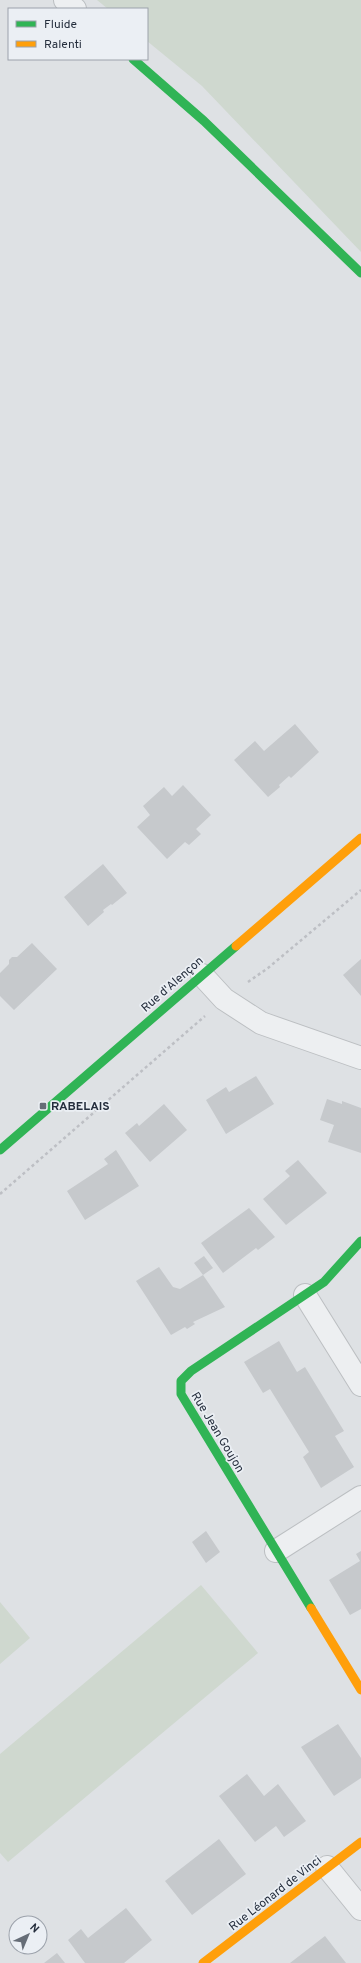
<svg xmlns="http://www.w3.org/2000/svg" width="361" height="1963" font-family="Overpass,sans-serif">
<rect width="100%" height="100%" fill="#dee1e4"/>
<path fill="#cfd8cf" d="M97,0h264v252l-159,-166 -55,-45v-32h-39z
M201,1585l57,68 -250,209 -8,-9v-99z
M0,1602l30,36 -30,26z"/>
<path fill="#c6c9cc" d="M295,724l24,28 -28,26 -2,-2 -10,9 1,2 -12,10 -34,-37 21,-19 9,10z
M183,785l28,30 -15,14 5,5 -12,11 -4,-3 -18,17 -30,-32 13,-12 -7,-9 21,-19 8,9z
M103,864l24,29 -15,12 -1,-1 -8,6 1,2 -16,14 -24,-29z
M32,943l25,26 -43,41 -14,-14v-23l9,-9v-4l3,-3h5z
M361,959v37l-18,-21z
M256,1076l18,28 -48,30 -20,-34 20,-13 3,5z
M327,1099l15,5v-3l19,7v45l-33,-11 6,-17 -14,-5z
M164,1104l23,26 -37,32 -25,-29 12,-10 2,3z
M116,1150l23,36 -54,34 -18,-29 41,-27 -4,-5z
M298,1160l29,33 -41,32 -23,-26 27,-23 -5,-5z
M249,1208l26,29 -17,13 -2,-2 -33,25 -22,-30z
M204,1256l9,12 -10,7 22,32 -32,15 2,2 -8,5 -2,-2 -14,8 -35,-54 23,-14 14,20 7,2 23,-14 -9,-12z
M279,1341l18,31 8,-5 39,64 -9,5 19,31 -33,21 -18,-31 6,-5 -39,-63 -7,4 -19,-31z
M206,1531l14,21 -14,11 -14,-21z
M361,1551v58l-11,6 -21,-35 31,-19 -4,-7z
M338,1724l23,34v20l-27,18 -33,-49z
M247,1774l17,22 14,-12 28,37 -22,16 -8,-11 -21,16 -36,-46z
M219,1839l27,35 -54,41 -27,-34z
M126,1908l26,32 -28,23h-39l-17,-23 13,-11 7,9z
M325,1936l21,27h-56z
M57,1953l8,10h-21z"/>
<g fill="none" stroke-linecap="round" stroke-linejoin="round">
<defs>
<path id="street" d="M65,0l10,9
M202,975l22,24 37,24 100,35
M305,1295l56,90
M276,1551l85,-54
M327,1867l34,42"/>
</defs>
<use href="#street" stroke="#bcbfc2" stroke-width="24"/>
<path stroke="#bdbfc4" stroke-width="2.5" stroke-dasharray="3 3" stroke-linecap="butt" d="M248,982l20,-14 93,-78
M0,1194l205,-178"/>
<use href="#street" stroke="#edeff1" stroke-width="22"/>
<path stroke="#30b455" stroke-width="9" d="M133,59l71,62 157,152
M0,1150l236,-204
M311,1608l-130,-214v-13l10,-10 133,-89 37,-41"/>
<path stroke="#ff9f0a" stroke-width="9" d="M236,946l125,-108
M311,1608l50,82
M203,1963l158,-121"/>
</g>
<rect fill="#666d77" stroke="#ebeff4" stroke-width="1.5" x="39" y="1102" width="8" height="8" rx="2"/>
<g text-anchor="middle" stroke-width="3.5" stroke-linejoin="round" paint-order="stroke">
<g font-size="12" fill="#252e3d" stroke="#ebeff4">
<text transform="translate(172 984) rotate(-41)" y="4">Rue d'Alençon</text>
<text transform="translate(218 1432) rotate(59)" y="4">Rue Jean Goujon</text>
<text transform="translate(275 1893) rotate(-38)" y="4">Rue Léonard de Vinci</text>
</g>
<g font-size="12" font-weight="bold" fill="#252e3d" stroke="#ebeff4" text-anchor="start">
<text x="51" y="1110">RABELAIS</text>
</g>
</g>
<rect x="8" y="8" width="140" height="52" fill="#ebeff4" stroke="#9ca2ab"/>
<rect x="16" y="21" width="20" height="6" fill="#30b455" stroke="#9ca2ab"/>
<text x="44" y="28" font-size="12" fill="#252e3d">Fluide</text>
<rect x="16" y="41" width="20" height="6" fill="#ff9f0a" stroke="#9ca2ab"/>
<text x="44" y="48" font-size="12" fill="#252e3d">Ralenti</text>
<g transform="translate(28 1935) rotate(44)"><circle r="19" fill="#ebeff4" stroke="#9ca2ab"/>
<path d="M0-3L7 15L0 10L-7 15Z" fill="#666d77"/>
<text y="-6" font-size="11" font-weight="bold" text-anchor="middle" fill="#252e3d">N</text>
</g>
</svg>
